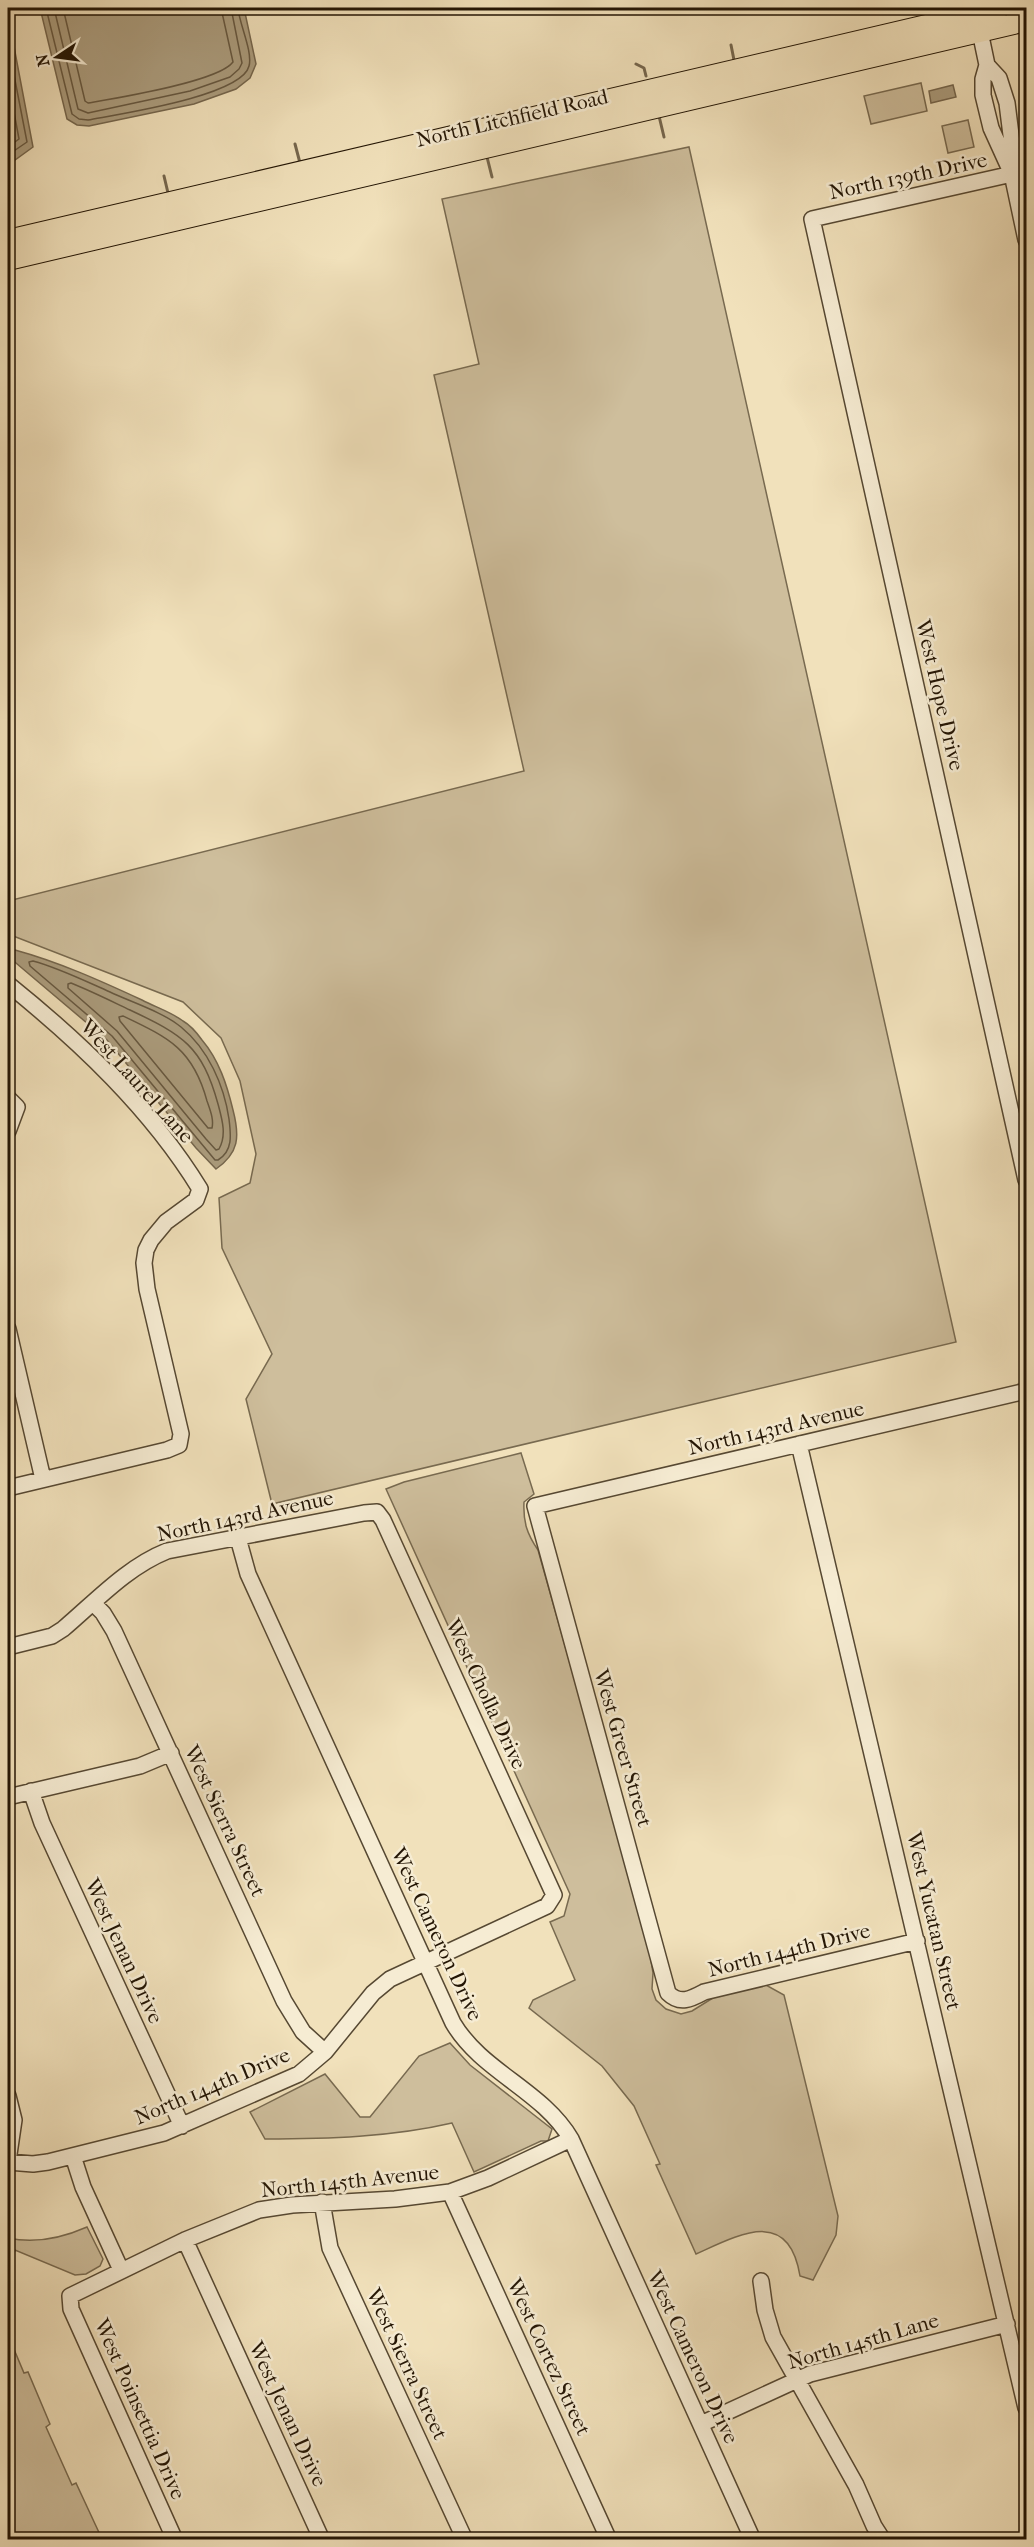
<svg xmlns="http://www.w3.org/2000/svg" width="1034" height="2547" font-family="'IM FELL French Canon',serif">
<rect width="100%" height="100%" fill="#f1e1bb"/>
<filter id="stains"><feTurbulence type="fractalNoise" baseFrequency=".00333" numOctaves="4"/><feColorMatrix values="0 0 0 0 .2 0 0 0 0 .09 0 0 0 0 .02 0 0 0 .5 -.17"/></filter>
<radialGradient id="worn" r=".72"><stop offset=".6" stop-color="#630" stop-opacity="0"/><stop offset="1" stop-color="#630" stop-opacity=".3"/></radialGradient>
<path fill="#cebe9c" stroke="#786a50" stroke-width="1.5" d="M921,83l6,28 -56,13 -7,-28z
M968,120l6,27 -26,6 -6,-27z
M689,147l267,1195 -684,162 -26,-105 26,-45 -50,-106 -3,-50 31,-15 6,-29 -16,-73 -19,-43 -38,-36 -175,-68v-33l516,-130 -90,-396 45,-11 -37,-165z
M521,1453l13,41 -10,8c-1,20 3,32 14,48l109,386 6,37 -1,16 4,11 10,9 15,5 11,-3 24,-15 50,-11 18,10 54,221 -2,19 -23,45 -13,-4c-11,-69 -60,-42 -104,-22l-40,-89 4,-1 -26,-58 -32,-40 -73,-58 4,-8 42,-20 -25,-58 14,-6 6,-22 -184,-405 18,-7z
M450,2043l20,22 82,64 -4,12h-7l-67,31 -22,-49c-60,14 -125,16 -187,16l-15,-27 75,-38 35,43h10l49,-61z
M87,2227l16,32 -3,7 -14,8 -11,1 -60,-25 -7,24v-36c27,6 54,0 79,-11z
M8,2335l16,38 4,-1 22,52 -4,3 26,58 4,-2 26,56h-93z"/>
<path fill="#ab9c7d" stroke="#75664d" stroke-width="1.5" d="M40,8h204l12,56 -6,14 -14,11 -42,15 -105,22 -12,-1 -10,-6z
M8,15l25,132 -18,13 -7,1z
M953,85l3,12 -25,6 -2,-12z
M15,950c44,12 86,31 127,50 13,7 29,12 41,21 7,4 14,12 19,19 17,20 25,45 31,70 7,27 6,43 -17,59l-20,-21 -89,-108 -97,-82v-6z"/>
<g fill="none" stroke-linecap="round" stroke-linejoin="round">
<path stroke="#675840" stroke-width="1.5" d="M46,8l26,106 7,5 9,1c31,-6 154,-24 161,-54 4,-14 -10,-43 -11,-58
M54,8l24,101 10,4 102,-22 40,-14 9,-8 3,-6 -11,-55
M63,8l22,93 3,2c29,-5 130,-21 145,-41l-12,-54
M8,44l19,98 -19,13
M8,80l11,59 -11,8
M33,961c26,7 52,20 77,31 21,10 53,20 71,35 27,22 43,58 48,92 2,16 4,32 -11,41h-3l-103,-124 -82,-70 -1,-4z
M71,983c20,8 40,18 59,27 53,25 72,36 88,94 4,15 9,31 1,45l-3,1 -10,-11 -89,-108 -49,-43v-4z
M123,1016c46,22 70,33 84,85 3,9 7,18 5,27h-4l-88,-107 -1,-4z"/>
<path stroke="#75664d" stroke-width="3" d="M930,8l2,5
M731,45l3,15
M636,64l8,4 2,8
M659,116l5,21
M295,144l5,19
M487,157l5,20
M164,176l4,17"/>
<defs>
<path id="minor" d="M978,22l9,43 -4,14v16l8,33 20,44
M987,65l12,13 8,25 5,40v31l14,66
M1012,174l-200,45 214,961
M8,984c72,58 143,125 192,205l-4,11 -30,22 -15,18 -5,10 -2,13 3,26 34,145 -2,11 -12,5 -159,38
M8,1098l9,9 -9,24
M8,1329l35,150
M799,1444l227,964
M238,1538l10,36 205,449c29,49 89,67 118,116l182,401
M93,1603l10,10 11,18 170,370 19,31 22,20
M8,1647l44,-11 11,-7c33,-28 64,-62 104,-78l197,-38 13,-1 6,8 171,375 -7,11 -157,73 -17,14 -48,59 -26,22 -135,59 -116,29 -15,2 -25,-2
M31,1791l11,32 140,303
M8,1797l132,-31 31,-13
M917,1941l-213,51c-13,7 -24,13 -36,1l-133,-487 491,-115
M8,2096l6,24 -6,41
M73,2156l10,31 38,83
M450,2192l159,348
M322,2202l8,46 135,292
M185,2240l137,300
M761,2281l4,29 8,27 83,148 18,41 9,14
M701,2424l109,-50 197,-50
M175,2540l-104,-231 -1,-13 115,-56 74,-30 33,-5 103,-6 55,-7 38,-14 83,-39"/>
<path id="major" d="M8,240l991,-232
M8,260l1018,-239"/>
</defs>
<use href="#minor" stroke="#564832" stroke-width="18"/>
<use href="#major" stroke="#231504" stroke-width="22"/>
<use href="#minor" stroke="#f6ecd3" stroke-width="15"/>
<use href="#major" stroke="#f1e1bb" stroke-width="20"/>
</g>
<g text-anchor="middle" stroke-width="5" stroke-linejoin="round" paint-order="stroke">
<g font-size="21" fill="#231504" stroke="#f6ecd3">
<text transform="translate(512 118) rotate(-13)" y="7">North Litchfield Road</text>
<text transform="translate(908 176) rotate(-12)" y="7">North 139th Drive</text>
<text transform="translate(940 695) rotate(77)" y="7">West Hope Drive</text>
<text transform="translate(137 1081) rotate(48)" y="7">West Laurel Lane</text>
<text transform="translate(776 1428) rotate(-13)" y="7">North 143rd Avenue</text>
<text transform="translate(245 1516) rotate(-12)" y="7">North 143rd Avenue</text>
<text transform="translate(486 1694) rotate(65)" y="7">West Cholla Drive</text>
<text transform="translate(623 1748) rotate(74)" y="7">West Greer Street</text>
<text transform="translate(225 1821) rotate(65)" y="7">West Sierra Street</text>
<text transform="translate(934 1921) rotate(77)" y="7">West Yucatan Street</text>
<text transform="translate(437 1934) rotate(65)" y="7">West Cameron Drive</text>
<text transform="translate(789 1950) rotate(-14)" y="7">North 144th Drive</text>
<text transform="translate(124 1951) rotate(65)" y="7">West Jenan Drive</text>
<text transform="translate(212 2086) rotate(-23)" y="7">North 144th Drive</text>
<text transform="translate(350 2181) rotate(-6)" y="7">North 145th Avenue</text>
<text transform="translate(863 2341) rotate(-16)" y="7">North 145th Lane</text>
<text transform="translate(549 2357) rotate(65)" y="7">West Cortez Street</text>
<text transform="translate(693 2357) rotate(65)" y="7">West Cameron Drive</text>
<text transform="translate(407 2364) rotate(65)" y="7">West Sierra Street</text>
<text transform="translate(140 2409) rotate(66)" y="7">West Poinsettia Drive</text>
<text transform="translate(288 2414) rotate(65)" y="7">West Jenan Drive</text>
</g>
</g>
<rect width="1034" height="2547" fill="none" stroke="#f1e1bb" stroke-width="30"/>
<rect x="9" y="9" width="1016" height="2529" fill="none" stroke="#231504" stroke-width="3"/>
<rect x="15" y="15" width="1004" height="2517" fill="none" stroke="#231504" stroke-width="1.5"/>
<g transform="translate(57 57) rotate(257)" stroke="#f6ecd3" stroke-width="4.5" paint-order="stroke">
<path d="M0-4.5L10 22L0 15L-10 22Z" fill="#231504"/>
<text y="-9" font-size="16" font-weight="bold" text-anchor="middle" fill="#231504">N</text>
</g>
<rect width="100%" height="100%" filter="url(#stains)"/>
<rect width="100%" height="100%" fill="url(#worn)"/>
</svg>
